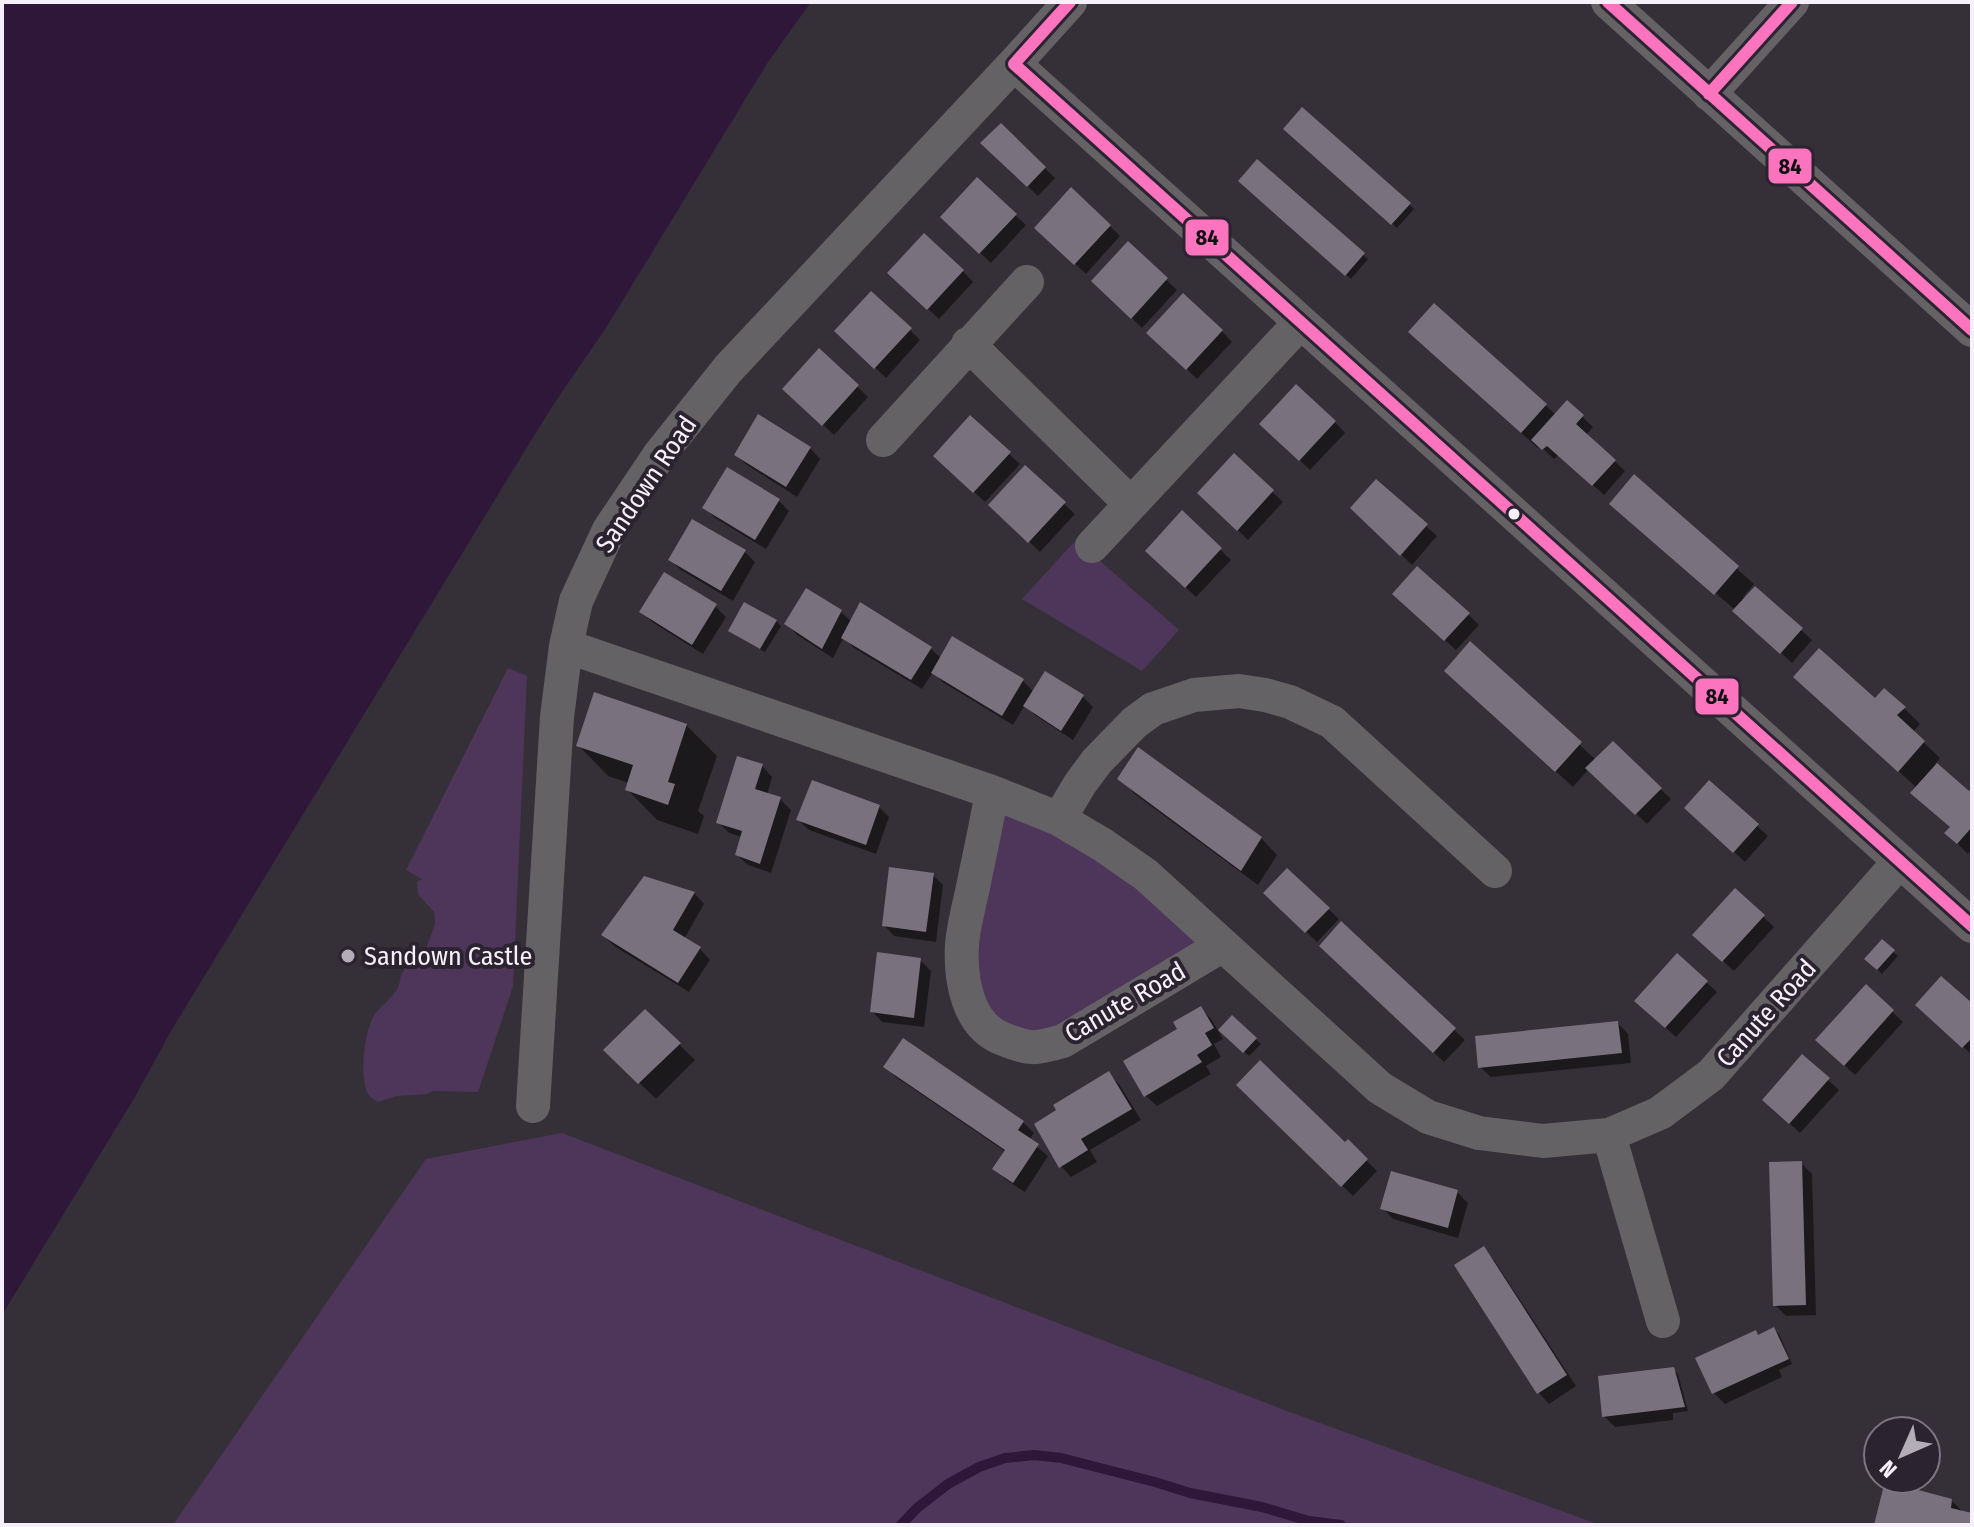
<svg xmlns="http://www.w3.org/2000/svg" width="1974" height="1527" font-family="'Fira Sans Condensed',sans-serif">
<rect width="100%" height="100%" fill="#353038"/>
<path fill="#4e365a" d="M1076,540l103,90 -37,41 -120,-72z
M508,668l19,8 -14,310 -35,106 -45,-1 -7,3 -30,2 -18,6c-5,-3 -7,-4 -10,-8 -9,-17 -4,-64 7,-80 6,-8 15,-14 21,-23 6,-7 2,-15 9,-22l-7,-6 -6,5 -5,-5 11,-14 23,4 5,-4 9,-25v-5l-1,-7 -16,-18 -1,-12 5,-3 -16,-9z
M992,792l67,27 164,126 -205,100 -55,-68z
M562,1133l725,278 313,114h-1427l253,-366z"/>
<path fill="#2f173a" d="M2,2h809l-43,60 -162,266 -49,71 -33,53 -353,579 -36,66 -133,218z"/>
<path fill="#0007" d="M1303,109l111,100 -17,19 -112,-99z
M1001,126l54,52 -17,18 -45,-42z
M1257,161l111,98 -17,20 -111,-98z
M1015,215l11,10 -35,38 -48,-46z
M1110,226l10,10 -34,38 -49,-46z
M1128,244l49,46 -35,38 -48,-47z
M963,271l10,11 -34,37 -49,-46z
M1434,306l122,109 11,-13 26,25 -7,8 39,36 -21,24 -45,-40 -5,4 -14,-13 -2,2 -111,-100z
M910,330l10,10 -34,38 -49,-47z
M1222,331l10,11 -35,37 -48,-46z
M819,351l49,46 -34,38 -49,-46z
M970,418l50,46 -35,38 -39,-36z
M1335,422l10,11 -35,37 -48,-46z
M810,448l10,11 -23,38 -50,-32 -11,-10z
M1234,456l49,46 -35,38 -48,-47z
M1635,477l119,107 -11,13 3,3 10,-12 56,52 -20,23 -59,-55 -105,-89z
M1376,482l61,54 -25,29 -59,-57z
M779,501l10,10 -23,38 -51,-31 -10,-10z
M1064,504l11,10 -35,38 -49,-47z
M1182,513l49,47 -35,37 -49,-46z
M745,552l10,10 -22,39 -52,-31 -11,-10z
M1405,604l63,10 11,11 -23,25z
M715,606l11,11 -23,37 -51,-32 -10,-10z
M841,612l11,10 78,26 12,11 81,22 11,11 49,5 10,10 -20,33 -37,-24 -11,-11 -12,20 -69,-42 -11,-11 -11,17 -68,-41 -10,-11 -11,21 -36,-23 -10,-11z
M776,621l5,5 -16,26 -30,-17 -5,-4z
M1470,644l126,116 17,-17 58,56 -24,25 -58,-55 -16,18 -110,-100z
M1812,693l63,8 29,7 16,16 -7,8 27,26 -5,6 34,30 3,-3v58l-4,5 -11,-11 -5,-16 -35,-39z
M686,725l31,31 -19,55 6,5 -6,18 -41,-14 -30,-31 2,-6 -21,-7 -30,-31z
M762,766l10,11 -5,18 13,4 11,11 -20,63 -23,-8 -11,-10 5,-18 -13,-4 -11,-11z
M1120,779l141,59 16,17 -19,30 -122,-90z
M1710,782l58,54 -23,26 -48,-44z
M879,807l10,10 -13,37 -67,-24 -11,-10z
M1287,870l52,49 -22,23 -52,-49z
M933,875l10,10 -7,57 -42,-6 -10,-11z
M1735,890l39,37 -40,44 -29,-26z
M694,893l10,11 -20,35 16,10 10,11 -21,32 -75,-46 -11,-11z
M1882,942l16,14 -16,18 -15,-15z
M1332,956l122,74 11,10 -21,22z
M920,960l11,11 -7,56 -42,-5 -10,-11z
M1706,982l11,10 -41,45 -29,-26z
M1866,987l37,35 -48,53 -27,-25z
M1972,1006v49l-44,-40z
M1200,1008l11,11 12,20 -9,5 7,13 -15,9 5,8 -54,32 -11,-10 -20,-34 54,-32z
M645,1011l50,49 -39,39 -50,-49z
M1232,1017l29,27 -12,12 -28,-26z
M1618,1023l10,11 3,29 -140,14 -11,-10z
M1803,1057l36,33 -39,43 -25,-23z
M886,1067l137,55 11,11 -5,7 19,16 -23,36 -20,-13 -10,-11 11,-16 -110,-75z
M1108,1074l11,10 22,36 -51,30 7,12 -26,15 -10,-11z
M1239,1085l106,60 3,-3 29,29 -24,25z
M1801,1163l11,11 4,141 -30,1 -11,-11z
M1457,1192l11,11 -10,35 -65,-19 -10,-11z
M1483,1249l11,11 82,126 -27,18 -10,-11 -82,-127z
M1774,1330l5,4 13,30 -13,6 3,7 -57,27 -11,-11 -16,-34 57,-27 5,4z
M1673,1369l5,5 10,37 -15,2v7l-58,7 -11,-11z
M1951,1500l11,11 10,4v10h-96z"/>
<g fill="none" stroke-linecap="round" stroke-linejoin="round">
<path stroke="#2f173a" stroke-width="10" d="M901,1525l16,-17 31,-24 31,-17 26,-9 29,-3 27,3 94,24 35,11 72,14 47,14 32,4"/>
</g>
<path fill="#79717e" d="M1302,107l109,96 -20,22 -108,-96z
M1001,123l45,44 -19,20 -47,-44z
M1257,159l108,94 -20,23 -107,-95z
M977,177l40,37 -38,40 -39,-37z
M1071,187l40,38 -37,40 -40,-37z
M924,233l40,37 -37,40 -40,-37z
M1128,241l40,37 -37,41 -40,-38z
M871,291l41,37 -38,41 -40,-38z
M1183,293l40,37 -37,40 -40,-37z
M1434,303l113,101 -26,29 -113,-101z
M819,348l40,37 -37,41 -40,-37z
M1296,384l40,37 -37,40 -40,-37z
M1567,400l17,15 -8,9 40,36 -24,26 -45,-40 -5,4 -11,-10z
M758,414l53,33 -25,40 -52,-32z
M970,415l41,37 -38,41 -40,-37z
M1234,453l40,37 -37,41 -40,-38z
M1025,465l41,37 -38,41 -40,-38z
M727,467l53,32 -25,41 -53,-32z
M1634,474l105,92 -25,29 -105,-91z
M1376,479l52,45 -28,32 -50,-48z
M1182,510l40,38 -37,40 -40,-37z
M692,519l54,31 -25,41 -53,-31z
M1417,566l53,47 -26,28 -52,-47z
M664,572l53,32 -25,41 -53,-33z
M1755,586l48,42 -23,26 -48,-43z
M806,588l36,22 -20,39 -38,-25z
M744,602l33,18 -17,29 -32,-18z
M860,602l72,45 -21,33 -70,-42z
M952,636l72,43 -22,37 -71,-43z
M1470,641l112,101 -27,30 -111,-101z
M1819,648l56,50 9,-10 22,19 -9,8 28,26 -27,31 -105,-95z
M1045,671l39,24 -23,36 -38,-25z
M594,692l93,32 -19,58 7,2 -7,21 -43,-15 8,-25 -57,-19z
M1613,741l49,47 -27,27 -50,-47z
M1138,747l124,90 -21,34 -124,-92z
M737,756l26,8 -8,25 26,8 -21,67 -25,-9 7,-24 -26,-8z
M1937,763l32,28 3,-3v39l-15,17 -13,-11 6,-6 -40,-34z
M812,780l68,25 -14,40 -70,-25z
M1709,780l50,44 -26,29 -49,-45z
M889,867l45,6 -8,59 -44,-6z
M1287,868l43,40 -25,25 -42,-40z
M644,876l51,16 -22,38 28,17 -23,36 -77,-48z
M1735,888l30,27 -43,47 -30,-27z
M1341,921l115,107 -23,25 -114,-107z
M1882,939l13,11 -18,20 -13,-11z
M877,952l44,6 -7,60 -44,-6z
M1677,953l31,28 -43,47 -31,-27z
M1941,976l31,27v35l-10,10 -47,-43z
M1866,984l28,26 -50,56 -29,-26z
M1201,1006l13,22 -9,5 7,12 -15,10 5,7 -58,35 -21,-36 54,-32 -4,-7z
M645,1009l36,34 -43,41 -35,-34z
M1232,1015l25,23 -14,15 -25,-23z
M1618,1021l4,32 -144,15 -3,-32z
M903,1038l121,83 -6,9 21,14 -26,39 -21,-14 13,-19 -122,-83z
M1802,1054l28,24 -41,46 -27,-24z
M1260,1060l85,82 3,-3 20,20 -27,28 -105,-102z
M1109,1071l23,38 -51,30 7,11 -29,18 -25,-44 22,-14 -3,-5z
M1802,1161l4,144 -33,1 -4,-144z
M1391,1171l67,19 -10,38 -68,-19z
M1484,1246l83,129 -30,19 -83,-129z
M1774,1327l15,32 -77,35 -17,-36 61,-28 2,5z
M1674,1367l11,40 -83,10 -4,-41z
M1885,1481l67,18 -1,9 21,5v12h-98z"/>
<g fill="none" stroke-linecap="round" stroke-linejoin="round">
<path stroke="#656266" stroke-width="34" d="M1608,2l364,328
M1014,64l958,862
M1709,94l83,-92
M968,344l163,160
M883,440l144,-158
M1092,546l208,-223
M566,646l426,146 67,27 44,26 43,30 234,213 48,29 51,16 64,8 66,-6 51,-22 51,-38 189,-214
M992,792c-5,28 -11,57 -17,85 -4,22 -11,45 -13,67 -2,35 5,81 41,95 27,11 33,10 60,2l160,-96
M1059,819l21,-35 17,-23 37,-38 19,-14 41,-14 45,-4 26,4 25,7 42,20 163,149
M533,1106l24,-389 9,-71 10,-45 33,-71 51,-76 68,-85 286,-305 56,-62
M1609,1135l54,186"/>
<defs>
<path id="bus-1" d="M1070,2l-56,62 958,862
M1608,2l364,328
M1709,94l83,-92"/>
</defs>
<use href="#bus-1" stroke="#2c2331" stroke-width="18"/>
<use href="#bus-1" stroke="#fc73be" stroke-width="12"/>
</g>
<circle fill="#f6f0fa" stroke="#2c2331" stroke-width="3" cx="1514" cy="514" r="7"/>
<circle fill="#b2adb6" stroke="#2c2331" stroke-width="3" cx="348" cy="956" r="8"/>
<g text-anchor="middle" stroke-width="8" stroke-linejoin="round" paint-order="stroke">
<g font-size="26" fill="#f6f0fa" stroke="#2c2331">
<text transform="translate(646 484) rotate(-56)" y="9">Sandown Road</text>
<text transform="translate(1125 1002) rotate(-30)" y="9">Canute Road</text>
<text transform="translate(1766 1013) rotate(-48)" y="9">Canute Road</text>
</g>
<g font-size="26" fill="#f6f0fa" stroke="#2c2331" text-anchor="start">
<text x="364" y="965">Sandown Castle</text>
</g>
</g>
<g stroke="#2c2331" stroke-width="3">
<rect x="1767" y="147" width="46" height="38" rx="8" fill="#fc73be"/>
<rect x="1184" y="218" width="46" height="39" rx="8" fill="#fc73be"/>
<rect x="1694" y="677" width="46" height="39" rx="8" fill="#fc73be"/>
</g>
<g font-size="22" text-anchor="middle" font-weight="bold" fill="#111">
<text x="1790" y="174">84</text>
<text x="1207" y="245">84</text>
<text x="1717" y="704">84</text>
</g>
<rect width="1974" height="1527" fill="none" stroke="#f6f0fa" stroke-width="8"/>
<g transform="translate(1902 1455) rotate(225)"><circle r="38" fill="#2c2331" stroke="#7d7581" stroke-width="2"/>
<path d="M0-6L14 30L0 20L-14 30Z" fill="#b2adb6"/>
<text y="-12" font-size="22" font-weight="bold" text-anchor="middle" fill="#f6f0fa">N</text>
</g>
</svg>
